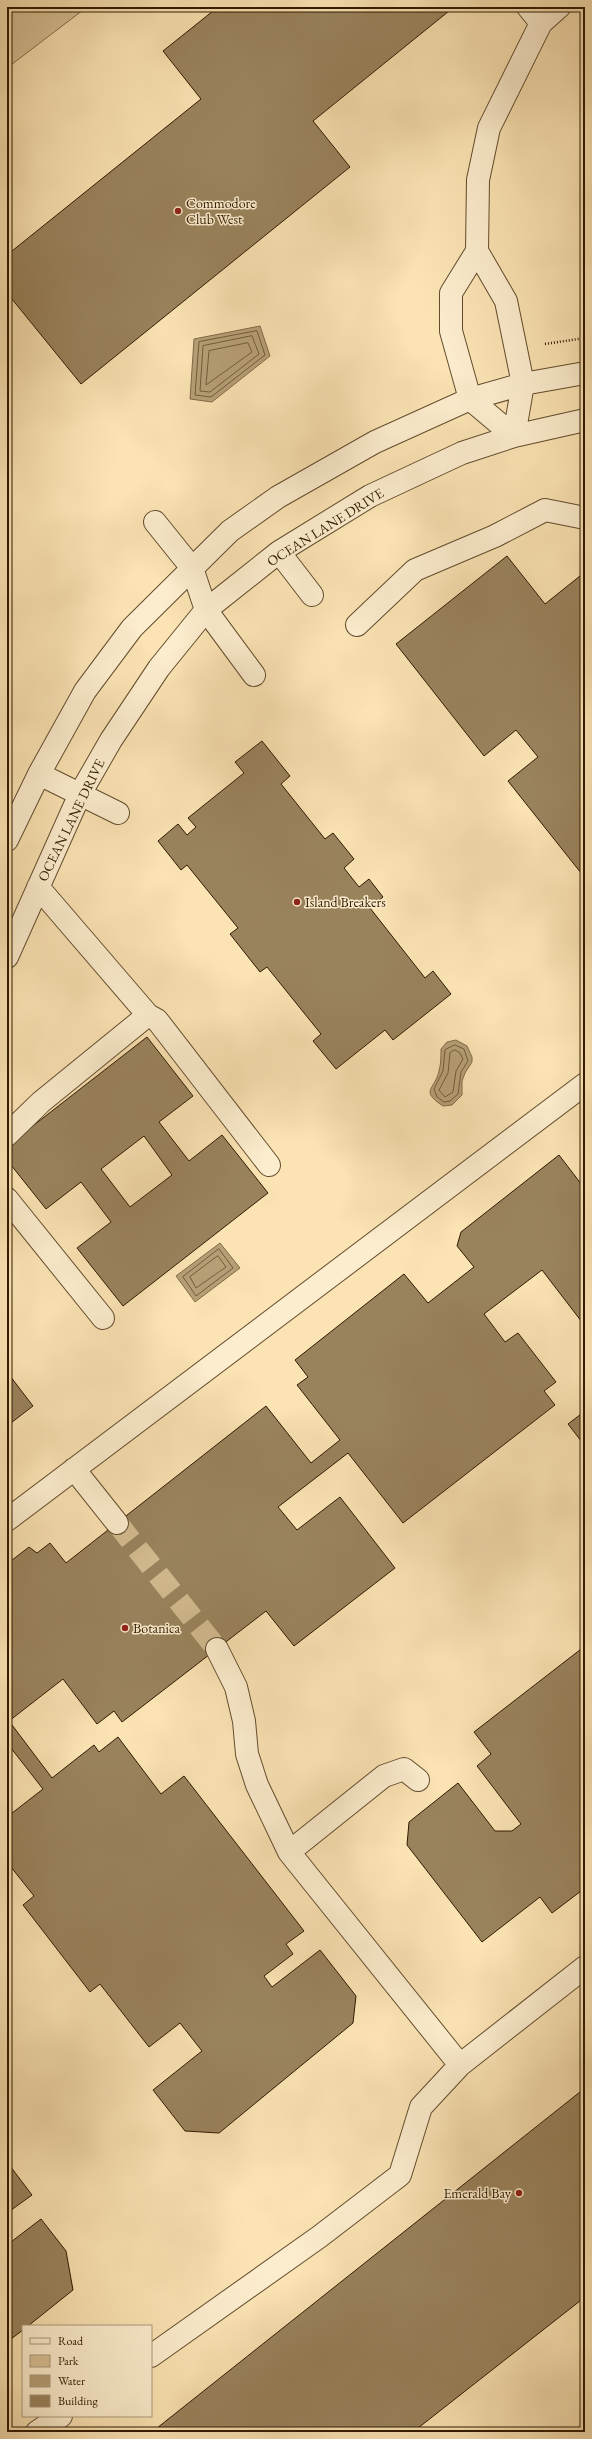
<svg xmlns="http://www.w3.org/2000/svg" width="592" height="2439" font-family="'EB Garamond',serif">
<rect width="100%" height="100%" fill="#fbe3b3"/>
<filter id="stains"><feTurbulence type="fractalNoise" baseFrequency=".005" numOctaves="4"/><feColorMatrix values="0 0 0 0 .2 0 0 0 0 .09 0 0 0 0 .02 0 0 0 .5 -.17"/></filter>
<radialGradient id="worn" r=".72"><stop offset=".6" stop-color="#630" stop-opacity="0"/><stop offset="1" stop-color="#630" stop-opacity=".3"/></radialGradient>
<path fill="#d8c195" stroke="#846e4a" d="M7,7h80l-80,61z"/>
<path fill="#b69f76" stroke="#806a47" d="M260,326l10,30 -58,46 -22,-3 4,-60z
M456,1040l11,6 5,11v5l-7,11 -3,8v14l-10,10 -9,1c-24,-16 -8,-16 -4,-35 2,-7 2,-15 2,-22l6,-7z
M220,1243l20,25 -45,34 -19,-26z"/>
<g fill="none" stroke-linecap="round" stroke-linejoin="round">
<path stroke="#725c3b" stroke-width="1" d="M257,331l8,24 -54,42 -16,-2 4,-53z
M252,336l7,18 -49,38 -10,-1 3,-45z
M248,343l4,9 -46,33 3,-34z
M455,1045l9,4 4,12 -7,11 -3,22 -8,7 -6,1 -7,-5 -3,-8 9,-18 2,-21z
M455,1050l5,3 3,6 -7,12 -3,21 -8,5 -6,-7 9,-17 2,-20z
M219,1249l14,19 -37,28 -13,-19z
M218,1256l8,11 -30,21 -6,-11z"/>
</g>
<path fill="#99835d" stroke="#2f1a00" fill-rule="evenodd" d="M218,7h236l-141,114 37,46 -269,217 -74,-91v-38l194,-156 -38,-48z
M507,556l38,48 40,-32v306l-77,-97 30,-24 -22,-27 -32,26 -88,-112z
M7,644l5,7 -5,4z
M262,741l28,35 -9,8 44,55 8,-6 21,26 -10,9 15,19 10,-8 14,18 -13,11 55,70 8,-7 18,23 -58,46 -8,-10 -49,39 -23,-28 8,-7 -54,-67 -7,5 -30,-38 8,-6 -51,-63 -6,5 -23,-29 20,-17 9,11 9,-8 -8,-9 56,-45 -9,-11z
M147,1037l46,59 -34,26 30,39 33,-26 46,58 -145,113 -46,-58 34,-26 -30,-40 -35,27 -39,-49v-14zM144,1136l28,39 -42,32 -29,-38z
M559,1155l26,34v137l-43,-56 -58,44 21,28 13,-9 38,49 -12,9 11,14 -152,118 -55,-70 -70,54 19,23 43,-33 55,71 -101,78 -28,-35 -144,111 -8,-11 -17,13 -34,-45 -54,42 43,57 42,-33 5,7 19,-15 43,57 23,-18 120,155 -18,13 7,10 -29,22 8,11 48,-37 36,46 -3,27 -134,110 -34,-2 -32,-41 49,-39 -22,-28 -31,24 -49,-63 -10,8 -67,-87 11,-9 -27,-34v-45l36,-28 -36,-46v-179l22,-17 8,6 13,-10 16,20 200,-157 45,57 29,-23 -43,-55 11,-8 -13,-17 109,-86 24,29 46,-36 -17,-21 4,-14z
M7,1372l26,34 -26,20z
M585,1411v35l-17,-22z
M585,1646v242l-33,25 -12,-16 -58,45 -75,-97 2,-23 49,-39 37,48h17l9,-7 -44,-58 14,-12 -17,-22z
M585,2088v209l-172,135h-261z
M7,2162l25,33 -25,18z
M41,2219l25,32 7,39 -45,36h-5v4l-16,12v-97z"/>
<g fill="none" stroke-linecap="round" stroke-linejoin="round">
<path stroke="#d2bb8f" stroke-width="22" stroke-dasharray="22 11" stroke-linecap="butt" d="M117,1523l100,126"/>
<defs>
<path id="minor" d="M528,7l13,16
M477,251l29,50 17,83 -9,52 -44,-37 -19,-68v-38l26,-42 1,-71 11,-52 52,-105 18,-16
M155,522l37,46 14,42 48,65
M279,552l33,43
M357,625l58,-55 80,-34 50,-26 40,8
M39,774l79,39
M7,840l32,-66 46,-83 47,-63 98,-97 48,-34 97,-55 95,-43 53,-15 62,-11
M7,957l73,-163 31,-54 48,-72 47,-58 73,-58 91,-56 92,-43 52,-17 71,-16
M148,1015l9,5 112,145
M7,1135l34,-33 107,-87 -110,-128
M7,1199l96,119
M74,1469l43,54
M7,1520l578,-436
M217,1649l19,38 8,34 3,33 10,31 32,67
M418,1780l-14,-11 -20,7 -95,76 171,213
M151,2356l168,-119 81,-62 21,-68 39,-42 125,-98
M37,2432l24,-16"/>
</defs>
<use href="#minor" stroke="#624c2d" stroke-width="24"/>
<path stroke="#2f1a00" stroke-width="2.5" stroke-dasharray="1 2" stroke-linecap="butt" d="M545,344l40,-6"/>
<use href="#minor" stroke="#fcedce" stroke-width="22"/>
</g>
<g fill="#8f2418" stroke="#fcedce" stroke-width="1.5">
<circle cx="178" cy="211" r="4"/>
<circle cx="297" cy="902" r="4"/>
<circle cx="125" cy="1628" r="4"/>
<circle cx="519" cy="2193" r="4"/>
</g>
<g text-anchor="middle" stroke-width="3" stroke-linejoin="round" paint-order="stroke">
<g font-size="14" fill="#2f1a00" stroke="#fcedce" text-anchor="start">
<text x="186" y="208">Commodore<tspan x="186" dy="16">Club West</tspan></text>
<text x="305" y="907">Island Breakers</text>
<text x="133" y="1633">Botanica</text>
<text x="511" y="2198" text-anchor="end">Emerald Bay</text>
</g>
<g font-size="14" fill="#2f1a00" stroke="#fcedce">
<text transform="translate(325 527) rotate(-32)" y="5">OCEAN LANE DRIVE</text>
<text transform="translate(71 820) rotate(-64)" y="5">OCEAN LANE DRIVE</text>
</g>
</g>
<rect width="592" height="2439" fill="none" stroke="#fbe3b3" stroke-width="24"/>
<rect x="8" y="8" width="576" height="2423" fill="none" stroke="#2f1a00" stroke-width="2"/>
<rect x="12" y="12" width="568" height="2415" fill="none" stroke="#2f1a00"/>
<rect x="22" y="2325" width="130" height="92" fill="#fcedce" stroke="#aa997c"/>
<rect x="30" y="2338" width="20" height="6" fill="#fcedce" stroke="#aa997c"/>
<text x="58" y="2345" font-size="12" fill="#2f1a00">Road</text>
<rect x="30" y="2355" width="20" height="12" fill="#d8c195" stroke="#aa997c"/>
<text x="58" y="2365" font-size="12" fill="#2f1a00">Park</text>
<rect x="30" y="2375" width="20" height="12" fill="#b69f76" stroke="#aa997c"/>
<text x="58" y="2385" font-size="12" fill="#2f1a00">Water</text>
<rect x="30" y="2395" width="20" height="12" fill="#99835d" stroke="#aa997c"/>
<text x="58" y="2405" font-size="12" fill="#2f1a00">Building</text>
<rect width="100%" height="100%" filter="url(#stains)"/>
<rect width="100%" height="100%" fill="url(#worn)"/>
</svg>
